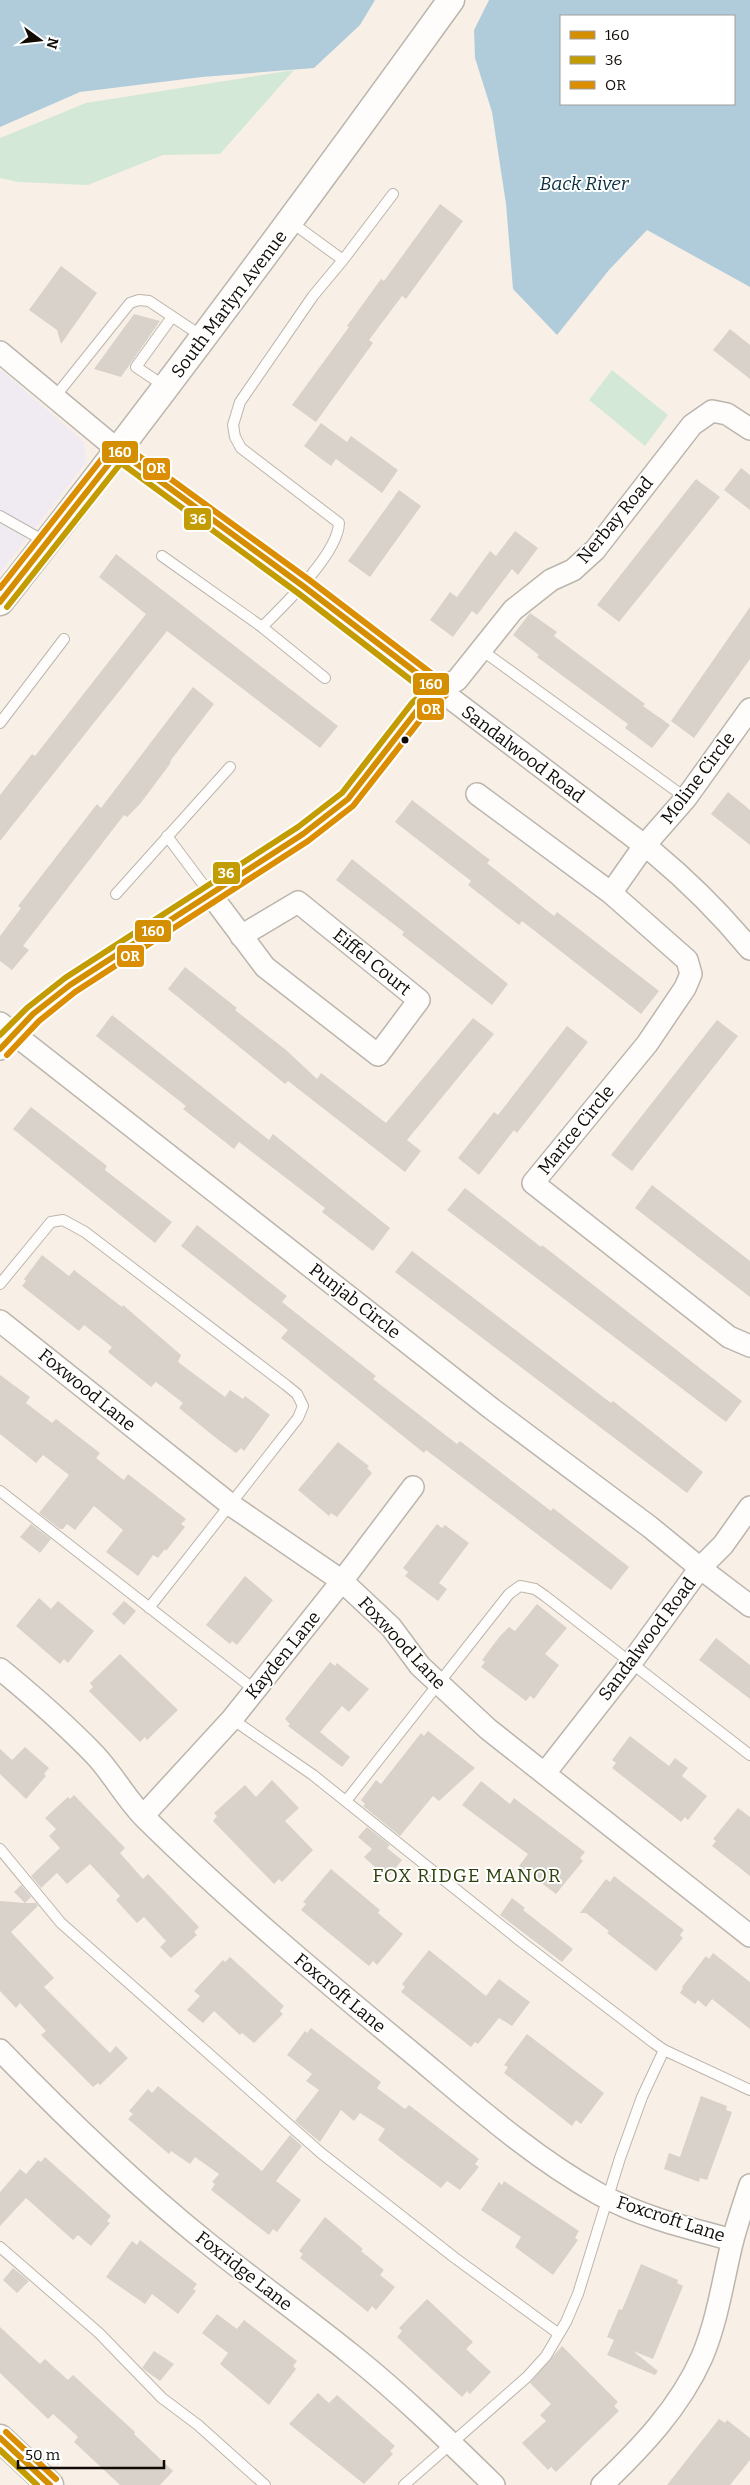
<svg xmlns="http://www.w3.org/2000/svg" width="750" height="2485" font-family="Bitter,serif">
<rect width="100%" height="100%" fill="#f8f0e7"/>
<path fill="#f0eaf3" d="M0,369l84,73 2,20 -86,111z"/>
<path fill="#d4e8d8" d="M294,70l-74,84 -57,1 -75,30 -70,-3 -18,-4v-40l86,-35z
M612,370l56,45 -23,31 -56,-46z"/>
<path fill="#b0ccda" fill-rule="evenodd" d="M0,0h375l-15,25 -46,43 -112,9 -122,15 -80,35z
M489,0h261v287l-103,-57 -38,40 -52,65 -44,-46 -7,-85 -14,-92 -17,-54 -1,-28zM561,16h173v88h-173z"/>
<path fill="#d9d2ca" d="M440,204l23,17 -57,78 -4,-3 -33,44 4,3 -57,79 -24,-17 57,-78 -2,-1 34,-47 3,2z
M61,266l36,27 -36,51 -4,-14 -28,-20z
M134,314l26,7 -39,56 -27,-8z
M730,329l20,16v34l-37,-29z
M321,423l26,19 4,-6 47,34 -16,23 -46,-34 -5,7 -27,-20z
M741,468l9,7v35l-26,-20z
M696,479l24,18 -101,125 -22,-17z
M399,490l22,16 -51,71 -22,-16z
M515,531l23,17 -20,27 -6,-6 -35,46 -5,-4 -19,26 -23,-17 20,-28 7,5 33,-46 6,5z
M116,554l222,172 -18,22 -153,-117 -167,210v-46l32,-41 3,2 111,-142 -47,-37z
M750,607v52l-56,79 -23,-17z
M530,613l27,19 -3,4 91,68 -2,2 27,19 -18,23 -27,-20 3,-4 -91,-67 2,-2 -26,-20z
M193,687l21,17 -43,56 -1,4 -30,40 -13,13 -3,-2 -101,131 6,4 -17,20 -12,-9v-25l21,-28 -3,-2 79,-102 4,4z
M728,792l22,18v35l-39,-31z
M412,800l78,60 -3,3 67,53 3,-4 102,79 -18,23 -119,-93 -3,4 -51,-40 3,-4 -76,-59z
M352,859l156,125 -16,21 -90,-70 2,-3 -68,-52z
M185,967l52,41 -2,2 51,40 31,29 4,-6 65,50 87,-105 21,16 -87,106 14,11 -16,21 -117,-91 -3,3 -117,-95z
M112,1015l157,125 4,-6 117,94 -17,23 -51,-39 3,-4 -86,-66 -5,7 -51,-40 3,-3 -90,-70z
M717,1020l21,16 -106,135 -21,-16z
M567,1026l21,16 -71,91 -3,-3 -35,45 -21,-17 36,-46 4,3z
M31,1107l76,59 -2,4 67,52 -17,21 -142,-114z
M652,1185l98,76v36l-115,-89z
M465,1188l76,59 1,-2 200,156 -16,21 -279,-212z
M197,1225l90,71 -5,6 94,74 -3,3 84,65 3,-3 91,70 2,-3 76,59 -18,23 -185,-140 -2,3 -143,-115 7,-8 -107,-84z
M412,1251l199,152 2,-2 90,71 -16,21 -292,-221z
M42,1255l27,21 5,-6 48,37 1,-2 58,50 -3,7 47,35 5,-7 13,9 2,-3 25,19 -26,36 -3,-3 -5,5 -20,-15 -37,-30 4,-5 -27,-21 -5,5 -43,-35 4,-5 -28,-22 -5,6 -57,-45 4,-5 -2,-2z
M0,1375l30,22 -4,6 26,20 4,-4 44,34 -4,5 25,20 3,2 4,-6 58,45 -5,5 4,3 -19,24 -1,-2 -7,9 -5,-3 -15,21 -32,-24 17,-22 -29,-24 -19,24 -8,-6 -4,5h-3l-21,-16 30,-38 -26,-20 -7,8 -36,-29z
M338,1442l31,24 -2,2 5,5 -35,44 -6,-4 -2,3 -31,-26z
M31,1524l20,15 -11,14 -20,-16z
M437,1524l5,4 3,-3 24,18 -30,40 8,6 -9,12 -33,-25 3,-4 -5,-4z
M245,1576l28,24 -36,45 -5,-4 -2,3 -24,-19z
M39,1598l12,11 7,-8 36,30 -26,32 -4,-4 -4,5 -44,-38z
M124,1601l12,10 -12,14 -12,-11z
M537,1604l30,24 -22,26 14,11 -25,34 -4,-3 -4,5 -45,-34 4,-5 -3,-2 18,-24 9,-9 6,4z
M716,1638l34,27v34l-51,-39z
M120,1654l58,56 -31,30 -2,-3 -5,5 -51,-51 4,-4 -3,-4z
M330,1662l5,4 2,-3 32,26 -20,23 -7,-6 -22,26 30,25 -8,10 -54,-41 2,-2 -5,-5z
M428,1731l47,37 -36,33 -6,-5 -33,40 -37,-30 2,-2 -4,-4 15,-20 5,4 40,-51 3,3z
M630,1736l39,30 6,-8 13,10 -6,8 25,20 -19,24 -3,-3 -4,5 -69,-54 4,-5 -4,-3z
M25,1747l24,21 -5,6 2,2 -20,23 -26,-25v-25l12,11z
M272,1780l27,28 -14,13 28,29 -31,32 -3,-3 -5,5 -61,-63 4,-5 -3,-3 31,-28 11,12z
M481,1781l29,23 4,-6 71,54 -5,6 3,3 -27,33 -37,-28 9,-12 -66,-49z
M74,1795l51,53 -5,5 23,26 5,-5 51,53 -5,5 3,3 -26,23 -11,-11 6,-6 -22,-24 -7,6 -21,-23 4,-4 -30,-32 -23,20 -10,-11 -16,15 -10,-12 29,-28 -11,-12 7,-7 -11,-11 23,-21 2,2z
M738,1808l12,9v59l-38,-30 4,-5 -3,-2z
M367,1827l23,18 -3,3 15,12 -15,18 -23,-21 8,-8 -14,-12z
M331,1869l49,41 -2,3 25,21 -26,31 -4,-4 -4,5 -68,-56 5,-6 -3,-2z
M614,1876l70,54 -4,5 3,3 -27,33 -49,-38 2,-2 -23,-18h-6l26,-34 4,3z
M21,1885l10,12 -6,6h11l2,3 -27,26 43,46 -10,9 66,66 6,-7 12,12 -28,27 -2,-2 -5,4 -52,-52 5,-4 -26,-28 -4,5 -16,-17v-90l25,2 -11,-11z
M512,1898l13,10 -2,2 50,39 -11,13 -62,-47z
M429,1950l57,46 13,-17 31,23 -18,24 -13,-8 -21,26 -3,-2 -4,5 -70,-55 4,-5 -3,-3z
M713,1953l37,29v47l-38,-30 -6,8 -8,-7 -3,4 -15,-11 3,-5 -1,-1 24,-31 3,3z
M230,1957l54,49 -4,5 3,3 -29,29 -12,-10 -2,2 -26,-24 -11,12 -16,-13 13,-14 -6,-5 29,-31 2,2z
M311,2028l70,54 -4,6 28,21 4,-4 70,54 -4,5 4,3 -19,23 -13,-9 -6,7 -40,-30 -23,-18 7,-11 -25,-16 -6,8 -13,-11 -21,32 -25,-21 24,-31 -13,-9 6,-7 -25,-19 18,-24 2,2z
M527,2034l77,59 -23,31 -5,-4 -4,6 -68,-53 4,-6 -4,-2z
M158,2086l104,85 28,-36 12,11 -26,35 25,19 -24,32 -4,-3 -4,6 -58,-45 4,-6 -3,-2 7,-8 -24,-17 -5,7 -19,-13 -2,3 -41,-35 5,-5 -4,-3 19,-22 4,4z
M701,2096l26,10 -1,4 6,2 -25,68 -7,-2 -1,4 -35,-13 5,-16 11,4z
M45,2157l66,59 -4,5 3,2 -19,23 -13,-11 -5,5 -47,-42 -26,28v-34l20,-23 6,5 12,-14 3,2z
M504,2181l75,50 -4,7 3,2 -25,35 -38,-28 6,-10 -40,-27 18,-28 3,3z
M325,2217l38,32 -2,2 23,19 -4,5 15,12 -19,23 -4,-4 -4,6 -68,-54 3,-4 -4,-3z
M140,2240l57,44 -4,5 3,2 -18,23 -26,-20 -7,10 -39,-27 26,-36 5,4z
M641,2264l37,16 -1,3 6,3 -30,73 -20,-8 25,20 -3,4 -48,-20 7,-15 -7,-3 12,-28 3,1z
M13,2268l16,13 -12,12 -14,-13z
M427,2299l46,43 -7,7 25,23 -21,22 -3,-3 -5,6 -65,-60 5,-6 -3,-3z
M217,2314l20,15 7,-9 53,41 -4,5 3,3 -27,36 -49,-41 8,-11 -26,-20z
M0,2327l40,37 5,-5 23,21 5,-5 62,57 -1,2 39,37 -13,14h-40l-46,-43 4,-5 -3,-3 -22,-20 -5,5 -48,-46z
M562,2346l56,56 -4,4 5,5 -63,61 -5,-5 -3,3 -26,-27 24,-22 -6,-6 11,-11 -21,-21z
M154,2351l20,13 -14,17 -18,-13z
M318,2393l11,10 8,-8 58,51 -5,5 3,3 -29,30 -75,-60z
M719,2419l6,4 2,-3 23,18v22l-20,25h-63z"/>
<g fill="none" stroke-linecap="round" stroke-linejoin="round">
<defs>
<path id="service" d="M343,260l50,-66
M166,387l-30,-20 36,-50
M54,398l76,-95 9,-3 10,1 54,36
M0,516l46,26
M162,556l100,71 63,51
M262,627c22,-22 76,-73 77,-104l-98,-75 -6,-11 -2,-12 7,-23 73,-106 30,-36 -52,-38
M480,649l206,149
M0,723l64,-84
M167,836l44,59
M116,894l114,-127
M0,1284l51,-62 12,-2 22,12 201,153 11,9 6,12 -5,12 -149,190
M0,1491l255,199
M232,1719l81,56 210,168 131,100 10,7 86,40
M346,1801l163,-207 11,-8 15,3 10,7 205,159
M0,1849l61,74 260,230 134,105 104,76
M0,2247l99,86 63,65 36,27 67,60
M404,2485l123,-108 19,-21 20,-34 12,-28 42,-136 22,-61 22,-47"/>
<path id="minor" d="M0,352l119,99 184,135 350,266c36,30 68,62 97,97
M477,794l134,99 76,67 4,14 -6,14 -38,56 -114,139 196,154 21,9
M611,893l33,-47 42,-48 64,-89
M211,895l54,72 113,88 41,-55 -121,-98 -57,34
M0,1023l492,386 158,118 50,41 50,38
M0,1049c20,-26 44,-45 70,-64l233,-151 45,-35 71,-91 20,-18 18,-10 56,-70 38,-30 22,-10 22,-20 97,-125 20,-14 15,3 23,15
M0,1321l231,184 111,76 49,46 29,39 68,63 262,207
M0,1669c33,27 65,55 95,86 18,19 31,44 50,63 84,83 175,159 266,234 60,50 120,104 188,142 42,23 89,34 134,46
M545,1773l86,-110 69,-95 23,-23 27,-38
M143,1816l89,-97 110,-138 71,-94
M0,2050c65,67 132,132 205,191 48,39 99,75 147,114 50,40 96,85 142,130
M602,2485c39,-37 78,-78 100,-128 16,-38 21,-78 31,-118 5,-18 11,-36 17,-54"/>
<path id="tertiary" d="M0,602c155,-197 304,-398 451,-602
M0,2438l50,47"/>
</defs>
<use href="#service" stroke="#bcb5ad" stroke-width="12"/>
<use href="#minor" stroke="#bcb5ad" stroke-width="24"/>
<use href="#tertiary" stroke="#bcb5ad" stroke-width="29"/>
<use href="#service" stroke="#fefdfb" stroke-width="10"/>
<use href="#minor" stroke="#fefdfb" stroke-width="21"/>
<use href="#tertiary" stroke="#fefdfb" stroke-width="26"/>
<defs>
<path id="bus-1" d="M0,602l119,-151 184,135 136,104 -20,18 -71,91 -45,35 -233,151 -37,29 -33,35
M0,2438l50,47"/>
<path id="bus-2" d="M0,1035l27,-27 38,-30 233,-151 44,-34 70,-90 13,-12 -127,-98 -177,-130 -114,144
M0,2450l37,35"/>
<path id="bus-3" d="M0,588l112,-142 9,-3 187,136 136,104 4,7 -2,5 -21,19 -72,92 -45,35 -233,151 -36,29 -32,34
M6,2432l50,47"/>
</defs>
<use href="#bus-1" stroke="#fff" stroke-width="10"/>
<use href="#bus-2" stroke="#fff" stroke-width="10"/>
<use href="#bus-3" stroke="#fff" stroke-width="10"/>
<use href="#bus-1" stroke="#d48f01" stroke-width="6"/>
<use href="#bus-2" stroke="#c39c01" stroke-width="6"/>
<use href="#bus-3" stroke="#db8e01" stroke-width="6"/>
</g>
<circle fill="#100b05" stroke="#fff" stroke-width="2" cx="405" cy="740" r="4.5"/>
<g text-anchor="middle" stroke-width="4" stroke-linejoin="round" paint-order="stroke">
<g font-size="18" fill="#100b05" stroke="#fff">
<text transform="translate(229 304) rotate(-53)" y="6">South Marlyn Avenue</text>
<text transform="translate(615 520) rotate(-50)" y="6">Nerbay Road</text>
<text transform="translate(523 754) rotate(37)" y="6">Sandalwood Road</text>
<text transform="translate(698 778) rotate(-53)" y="6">Moline Circle</text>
<text transform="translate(372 962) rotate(39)" y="6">Eiffel Court</text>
<text transform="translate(576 1130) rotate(-51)" y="6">Marice Circle</text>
<text transform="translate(355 1301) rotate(38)" y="6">Punjab Circle</text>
<text transform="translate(87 1390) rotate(39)" y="6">Foxwood Lane</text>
<text transform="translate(647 1639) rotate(-53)" y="6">Sandalwood Road</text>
<text transform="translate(402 1643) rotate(47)" y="6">Foxwood Lane</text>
<text transform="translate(283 1655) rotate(-51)" y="6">Kayden Lane</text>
<text transform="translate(340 1993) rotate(40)" y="6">Foxcroft Lane</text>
<text transform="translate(671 2219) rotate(18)" y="6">Foxcroft Lane</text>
<text transform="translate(244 2271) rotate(38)" y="6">Foxridge Lane</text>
</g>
<g font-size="19" font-style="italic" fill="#0a3042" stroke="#fff">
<text x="584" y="190">Back River</text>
</g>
<g font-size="19" letter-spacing="1" fill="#2f420d" stroke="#fff">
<text x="467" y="1882">FOX RIDGE MANOR</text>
</g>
</g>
<g stroke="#fff" stroke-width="2">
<rect x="101" y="440" width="38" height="24" rx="5" fill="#d48f01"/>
<rect x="142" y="457" width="29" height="24" rx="5" fill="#db8e01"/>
<rect x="183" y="507" width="29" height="24" rx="5" fill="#c39c01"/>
<rect x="412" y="672" width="38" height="24" rx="5" fill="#d48f01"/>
<rect x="416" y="697" width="29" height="24" rx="5" fill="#db8e01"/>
<rect x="212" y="861" width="29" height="24" rx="5" fill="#c39c01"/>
<rect x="134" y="919" width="38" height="24" rx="5" fill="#d48f01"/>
<rect x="116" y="944" width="29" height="24" rx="5" fill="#db8e01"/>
</g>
<g font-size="14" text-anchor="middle" font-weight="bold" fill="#fff">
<text x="120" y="457">160</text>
<text x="156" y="473">OR</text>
<text x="198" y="524">36</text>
<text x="431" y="689">160</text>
<text x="431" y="714">OR</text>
<text x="226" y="878">36</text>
<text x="153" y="936">160</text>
<text x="130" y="961">OR</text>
</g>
<rect x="560" y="15" width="175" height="90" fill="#ffffff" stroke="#9f9d9b"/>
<rect x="570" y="31" width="25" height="8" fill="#d48f01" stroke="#9f9d9b"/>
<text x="605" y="40" font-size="15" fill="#100b05">160</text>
<rect x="570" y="56" width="25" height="8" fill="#c39c01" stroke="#9f9d9b"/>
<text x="605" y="65" font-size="15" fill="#100b05">36</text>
<rect x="570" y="81" width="25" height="8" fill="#db8e01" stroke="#9f9d9b"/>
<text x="605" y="90" font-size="15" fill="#100b05">OR</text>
<g transform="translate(40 40) rotate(105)" stroke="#ffffff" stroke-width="4" paint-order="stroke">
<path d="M0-4L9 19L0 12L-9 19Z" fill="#100b05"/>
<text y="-8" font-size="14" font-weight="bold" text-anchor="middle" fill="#100b05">N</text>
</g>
<path d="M18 2460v8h146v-8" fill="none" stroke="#100b05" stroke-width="2.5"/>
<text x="25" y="2460" font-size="15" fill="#100b05" stroke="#ffffff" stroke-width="4" paint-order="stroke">50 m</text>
</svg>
